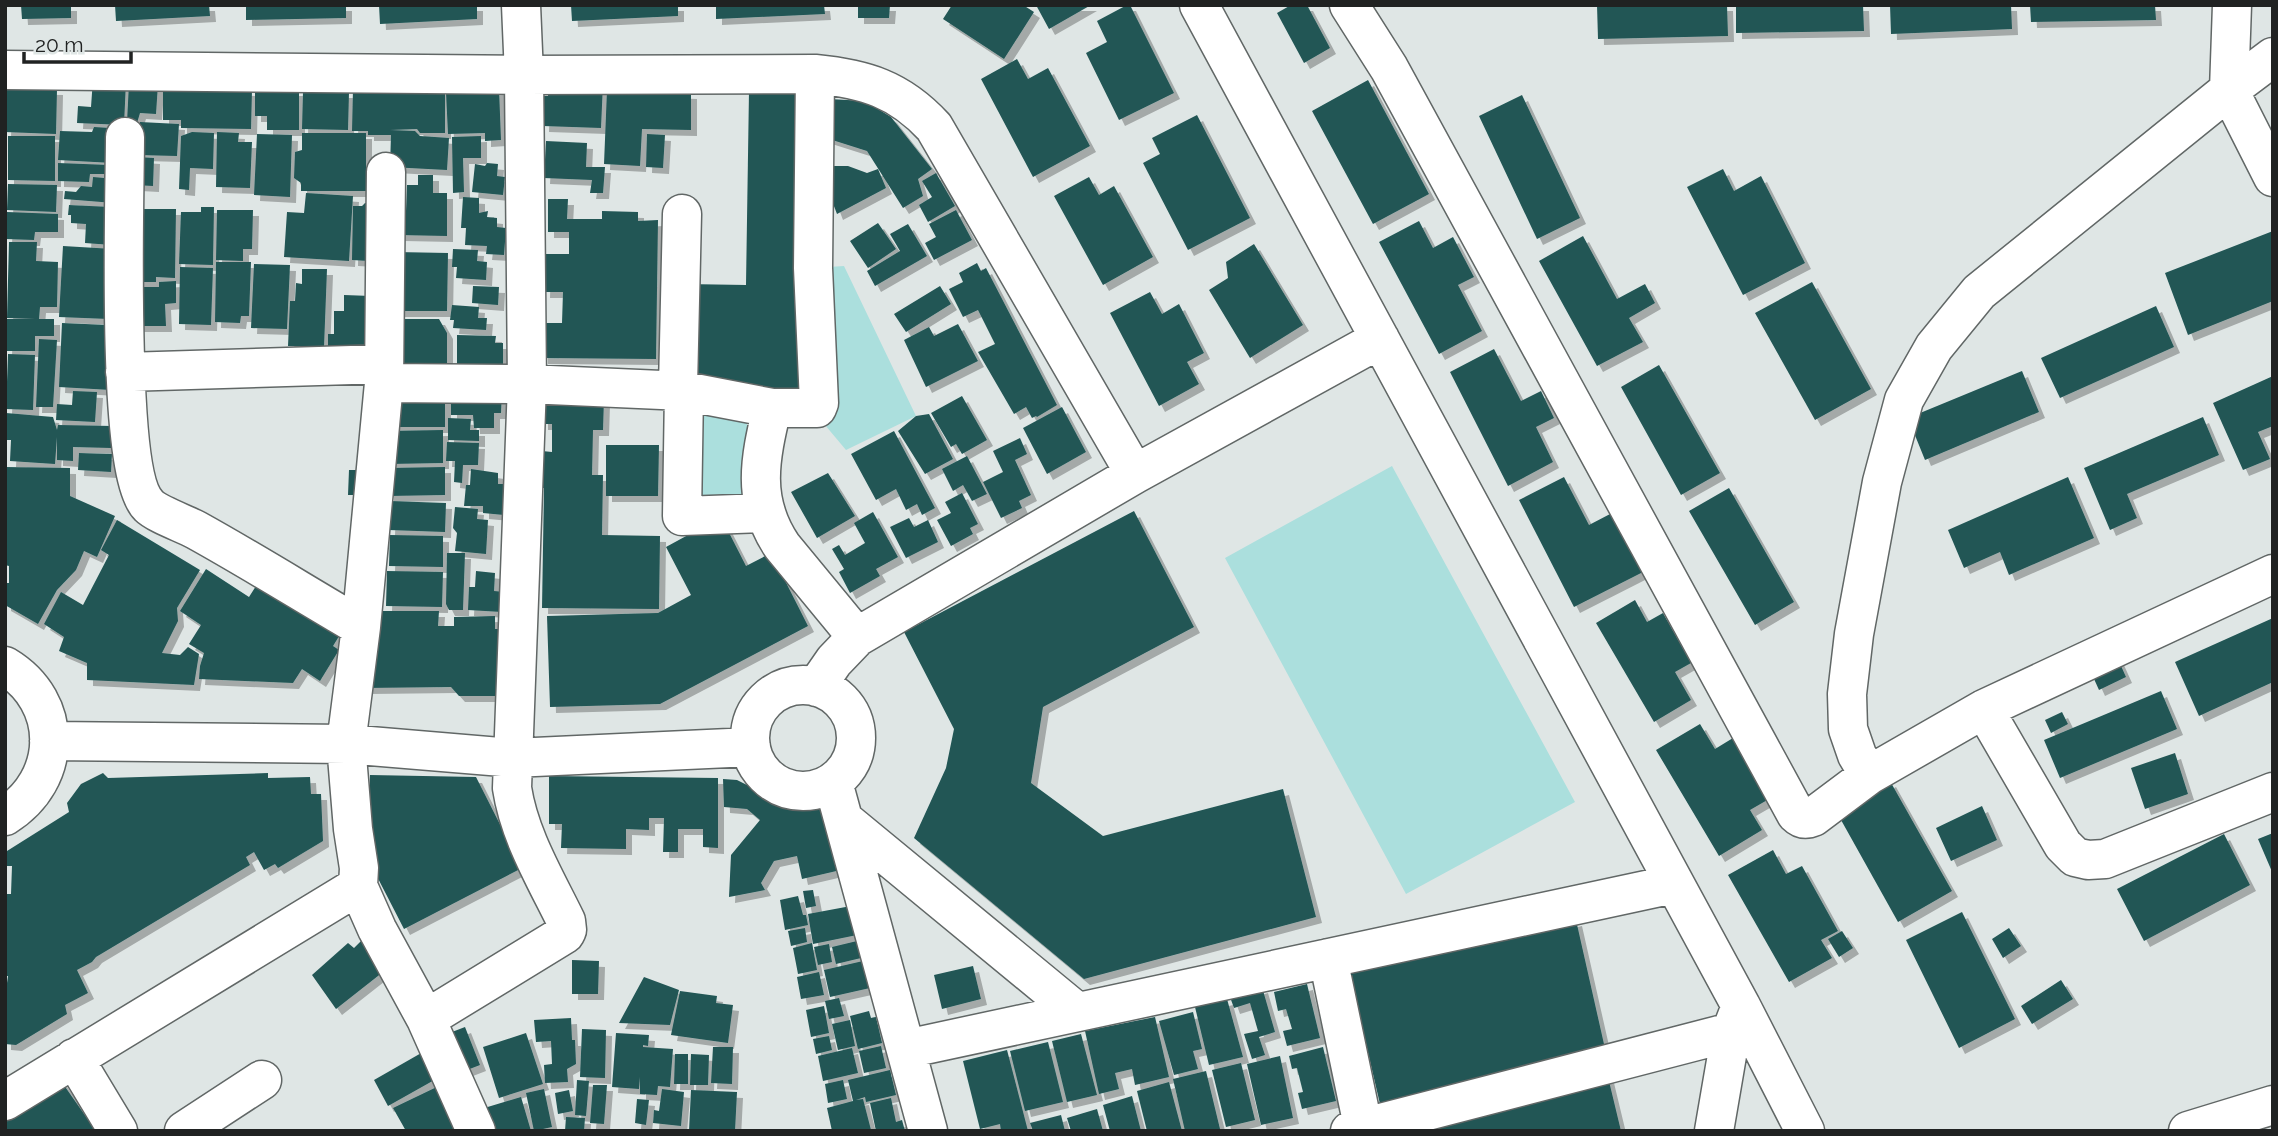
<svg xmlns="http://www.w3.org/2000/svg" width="2278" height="1136" font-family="Raleway,sans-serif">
<defs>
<filter id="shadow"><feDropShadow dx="6" dy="6" stdDeviation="0" flood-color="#0004"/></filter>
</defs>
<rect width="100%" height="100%" fill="#dfe6e5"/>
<path fill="#abdfdd" d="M844,266l72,150 -70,34 -21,-25 -12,-157z
M683,415h64l1,93 -65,1z
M1392,466l183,336 -169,92 -181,-336z"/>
<path fill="#215655" filter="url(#shadow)" d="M21,5h50v13l-49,1z
M115,5h94l1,11 -94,5z
M246,5h100v13l-100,2z
M379,5h98v14l-97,5z
M571,5h107v11l-106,5z
M716,5h108l1,9 -109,5z
M858,5h32l-1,13h-31z
M952,5h71l11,7 -30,47 -61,-40z
M1036,5h55l-42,24z
M1127,5h3l44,88 -55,27 -33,-67 21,-11 -10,-21z
M1291,5h16l23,43 -26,15 -27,-50z
M1597,5h130l1,31 -130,3z
M1736,5h127l1,26 -128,2z
M1890,5h121l1,24 -121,5z
M2030,5h125l1,15 -125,2z
M1017,59l11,20 20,-11 42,78 -57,31 -52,-98z
M93,79l33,2 -2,44 -47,-2 1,-17 13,1z
M1368,80l61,114 -56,30 -61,-113z
M549,81l54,2 -2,45 -58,-2 1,-30h4z
M129,83l29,1 -2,30 -16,-1 -3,10 -10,-1z
M6,88l51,1 -1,45 -51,-2z
M163,88l89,2 -1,39 -70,-1v-8h-18z
M353,89h92v44h-25l-3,-4 -27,1 25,1 5,5 29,2 -2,32 -57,-3 1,-32h-23v-4h-16z
M499,89l2,51 -16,1v-8l-37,1 -2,-42z
M255,90h44v40h-32v-14h-12z
M607,90l84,3v37l-49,-1 -2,37 -36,-2z
M749,91l54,1 7,297 -127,-2 2,-103 61,1z
M303,92h46l-1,38 -46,-1z
M1522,95l58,123 -43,21 -58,-123z
M829,99l36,2 26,16 41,52 -14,10 5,17 -20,12 -36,-57 -41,-13z
M1197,115l53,103 -62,32 -45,-87 17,-9 -8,-16z
M140,122l39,2 -2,32 -39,-1z
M94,127l16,1 3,35 -55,-3 2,-29 32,1z
M192,132l22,1 -1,36 -23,-1 -1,22 -10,-1 2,-53z
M217,132l22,1 -1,9h14l-2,46 -34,-1z
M302,133h64v58h-65v-8l-7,-5 1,-26 7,-2z
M257,134l35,1 -2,62 -36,-2z
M647,134l18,1 -2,33 -17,-1z
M8,136h47v45l-47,-1z
M481,136v22h-18l1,34 -11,1 -1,-56z
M546,141l41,2 -1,24h19l-2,26h-13l2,-13 -48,-2z
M137,157l17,1 -1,28 -18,-1z
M58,163l51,2 -1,9h-18l-1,8 -31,-1z
M487,163l11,1 -1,12 8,1 -2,18 -31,-3 3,-28 10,2z
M830,166h18l19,7 11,-4 8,19 -49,26 -8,-21z
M1723,169l11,22 27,-15 44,87 -62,32 -56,-108z
M936,173l19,33 -27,16 -9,-17 13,-8 -10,-16z
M418,175h15v18h14v43l-49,-1v-24h8l1,-26h11z
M93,177l23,2 -2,24 -50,-4 1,-8 11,1 5,-6 11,1z
M1089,177l10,18 15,-9 39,71 -50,28 -49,-89z
M8,184l49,1 -1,27 -49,-2z
M306,193l47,3 -4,65 -65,-4 3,-45 17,1z
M463,197l16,1v15l9,-2 -1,6 10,1v9l9,1 -2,27 -18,-1 1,-8 -22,-1 1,-17h-5z
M548,199h20l-1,20h35v-8l36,1v9l20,-1 -2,139 -114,-1v-35h20l1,-31h-19l1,-38h24v-22h-21z
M365,203h6l-2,58 -17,-1 1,-54h9z
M69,205l41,2 2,38 -27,-2 1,-19 -15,-1v-8h-3z
M201,207h13l-1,58 -34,-1 2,-52h20z
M134,209h42l-1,69 -19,-1v5h-23z
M217,210h36l-1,39h-9v12l-27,-1z
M956,210l16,30 -38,20 -9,-17 11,-6 -7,-13z
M7,212l51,2v18h-23l-1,8 -28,-1z
M1419,221l14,27 20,-11 21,40 -16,8 24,46 -43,23 -60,-112z
M878,223l18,26 -28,19 -18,-27z
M908,224l19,32 -52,30 -8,-15 33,-20 -10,-17z
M2273,231v70l-85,34 -23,-62z
M1583,236l34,63 28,-15 10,19 -26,15 14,24 -46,24 -58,-105z
M9,242h28l-1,19 22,1 -1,45h-17l-1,12h15v17h-19v15h-29l1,-32h28l-28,-1z
M1254,244l49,81 -53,33 -41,-68 19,-12 -2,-16z
M63,246l50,3 -4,70 -50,-2z
M453,249l25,1 -1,11 10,1 -1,18 -30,-2 1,-11h-5z
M396,252l52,1 -1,58h-52z
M216,262h35l-2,54h-8l-1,7 -25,-1z
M977,263l4,8 5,-3 71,137 -20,12 -1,-1 -4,2 -6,-11 -12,7 -36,-62 17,-8 -17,-34 -15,7 -14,-28 14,-7 -4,-9z
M254,264l36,1 -3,64 -36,-1z
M180,267l33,1 -2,57 -32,-1z
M302,269h25l-3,78 -36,-1 2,-45h5l1,-18 6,1z
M176,281v22l-11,1 1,22h-31v-39h24v-5z
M1812,282l59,107 -56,31 -60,-107z
M473,286l26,1 -1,18 -26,-2z
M940,286l11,18 -45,28 -12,-18z
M1150,292l12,22 17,-10 25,49 -17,9 12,22 -40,22 -49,-93z
M344,295l27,1 -1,54 -42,-2v-14h6v-23h10z
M452,305l27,2 -1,11h9l-1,12 -33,-2 1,-8h-4z
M2156,306l18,41 -114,51 -19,-40z
M394,319h45l8,14v45l-54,-1z
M62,323l46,2 3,65 -52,-3z
M958,324l20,37 -52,26 -22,-47 25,-13 5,9z
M457,335l39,1 -1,7h8v23l-46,-2z
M39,339l18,1 -4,67h-17z
M1494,349l27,52 20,-10 13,27 -18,9 17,35 -45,24 -58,-114z
M8,354l27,1 -2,55 -27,-1z
M1659,365l61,108 -39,22 -60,-108z
M2022,371l17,41 -114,48 -17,-42z
M2273,376v50l-15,6 12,27 -27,11 -30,-67z
M451,390h51l-1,23h-7v15h-20l-1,-13h-22z
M73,391l24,1 -2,30 -39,-2 1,-16 15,1z
M392,392h53v35h-53z
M962,396l25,44 -25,14 -6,-10 -5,3 -20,-34z
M542,397l62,1 -1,32h-10l-1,45h11l-1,60 58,1 -1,73 -117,-1 2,-120h-2v-37l10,1v-28h-10z
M1062,407l24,45 -39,22 -24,-46z
M6,413l47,4 4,13 1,-5 54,1 -1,22 -38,-1v14l-16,-1v-23l-2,27 -45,-3 1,-21h-6z
M929,414l24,45 -28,15 -27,-43 18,-15z
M2203,417l16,38 -92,39 10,24 -27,12 -26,-62z
M448,418l23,1 -1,11h9v11l-31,-1z
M443,430v33l-54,1v-33z
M894,431l41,77 -13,7 -5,-11 -11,6 -10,-21 -20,11 -25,-46z
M1020,438l7,16 -12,6 16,35 -12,6 3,7 -21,10 -18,-36 20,-10 -10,-21z
M447,442l32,1 -1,22h-15l-1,18 -8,-1 1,-21h-9z
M606,445h53l-1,51h-52z
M79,453l33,1 -1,18 -33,-2z
M967,456l20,38 -15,7 -9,-16 -10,6 -11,-22z
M5,467l65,1v28l45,20 -18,41 -13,-6 -8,19 -19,20 -19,34 -33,-19v-22h4v-17l-4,-1z
M445,467v28l-57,1v-28z
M471,469l27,4v11h7l-1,31 -21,-2v-7h-19l2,-21h4z
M349,470h9v25h-10z
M828,473l27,43 -38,22 -26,-46z
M1564,477l25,48 23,-12 31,59 -69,35 -55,-107z
M2068,477l26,61 -85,37 -9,-23 -36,16 -16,-38z
M1729,488l65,114 -39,23 -66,-114z
M962,493l16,31 -8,4 3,6 -22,12 -14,-26 14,-7 -6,-11z
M390,501l56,2 -1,29 -56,-2z
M455,507l23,2 -1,10 11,1 -2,34 -31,-3 2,-18 -4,-5z
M1134,511l60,116 -151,80 -12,76 72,53 180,-47 33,128 -232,62 -170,-141 32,-70 8,-39 -50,-97z
M873,512l25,45 -22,12 4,7 -30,17 -11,-21 5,-3 -12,-20 7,-4 6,10 20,-12 -11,-20z
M721,517l25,49 25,-13 37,73 -148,78 -110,3 -3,-91 111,-3 33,-18 -25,-48z
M909,518l5,9 14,-7 10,22 -32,16 -16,-31z
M117,520l83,50 -23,38 1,13 -16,32 18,2 8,-8 11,7 -5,31 -107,-5v-17l-28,-12 5,-14 -20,-13 17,-32 22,13 26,-50 -8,-5z
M390,535l53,1v31l-54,-1z
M447,553h18l-2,57h-14l-3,-6z
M206,569l43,28 14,-22 78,58 -8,13 6,4 -19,31 -18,-12 -9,14 -94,-4 1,-13 4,-13 -15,-9 12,-19 -21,-14z
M387,571l56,1 -1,35 -56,-1z
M476,571l19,2 -1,18 10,1 -2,20 -34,-2 1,-23h6z
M1635,600l12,22 16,-9 28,50 -16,9 16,28 -37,22 -58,-99z
M376,611h63l-1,15h16v-9l41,-1v13h8v67h-44l-8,-9 -88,1z
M2273,618v64l-74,34 -24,-54z
M2117,657l9,20 -27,13 -9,-20z
M2161,691l16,38 -117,49 -16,-38z
M2062,712l6,12 -17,9 -6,-13z
M1700,724l15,25 18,-11 36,61 -19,11 12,20 -43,26 -63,-106z
M2175,753l13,41 -43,15 -14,-41z
M103,773l5,5 160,-5v5l42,-1 1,17h10l2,47 -45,27 -3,-4 -11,6 -10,-18 -8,5 4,8 -154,92 -4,5 -15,8 11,23 -23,12 2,9 -51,31 -11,-1v-47l3,-21h-3v-82h6l1,-28h-5v-15l62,-39 -2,-9 14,-19z
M370,775l106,2 46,91 -118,61 -36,-70z
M549,776l169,2v70l-15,-1v-18h-25v23h-15l1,-34h-15v12l-23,-1v20l-65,-1 1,-24h-13z
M723,779l14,1 62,31 26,-5 20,63 -43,10 -5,-23 -23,5 -13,22 4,7 -36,7 2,-42 29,-35 -13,-11 -23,-2z
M1890,781l62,110 -54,31 -62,-111z
M1982,806l15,34 -46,21 -15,-33z
M2273,833v41l-15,-35z
M2224,834l26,51 -106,56 -27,-52z
M1773,850l13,24 16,-8 36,65 -17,9 11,18 -43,24 -61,-107z
M813,890l3,16 -10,2 -3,-17z
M798,896l5,19h3l2,10 -23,5 -5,-30z
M851,906l6,29 -44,9 -5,-30z
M1962,912l53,107 -56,29 -53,-108z
M1576,920l30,133 -226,51 -31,-133z
M805,928l2,14 -16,4 -3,-15z
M2009,928l12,18 -18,12 -11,-19z
M1842,931l11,17 -14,9 -11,-18z
M363,939l20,33 -47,37 -24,-34 36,-32 6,5z
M857,941l4,17 -25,6 -4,-17z
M812,943l5,27 -19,4 -5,-26z
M829,944l3,18 -14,3 -4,-18z
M572,960l27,1 -1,33h-26z
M863,961l7,27 -40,9 -6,-27z
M973,966l8,33 -39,10 -8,-34z
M819,972l5,23 -23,4 -4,-22z
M644,977l35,13 -9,35 -51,-2z
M2061,980l12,19 -41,25 -11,-18z
M1307,984l13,54 -33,8 -4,-15 9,-2 -6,-20 -8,2 -4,-19z
M1262,987l13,45 -16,5 6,18 -13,4 -8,-25 14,-3 -8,-28 -16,5 -4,-11z
M680,991l37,5 -1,7 17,2 -5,38 -57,-8z
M839,998l5,18 -15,3 -4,-18z
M1227,999l16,58 -34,8 -14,-58z
M824,1006l5,27 -18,4 -5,-27z
M869,1011l2,7 5,-1 6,26 -24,6 -8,-33z
M1193,1012l9,37 -9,2 5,18 -24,6 -15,-54z
M1155,1017l14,60 -34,8 -3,-16 -17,4 4,16 -20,5 -14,-63z
M571,1018l1,22h3l1,24 -9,5 1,13 -23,1 -1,-18 8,-1 -1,-23 -15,1 -2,-22z
M850,1020l5,26 -17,4 -6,-26z
M465,1027l15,38 -26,10 -15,-38z
M582,1029l24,1 -1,48 -25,-1z
M526,1033l17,51 -44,14 -16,-51z
M616,1033l33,2 -1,11 -5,-1v2l30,2 -3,38 -12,-1 -1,9 -17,-1v-17l-1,12 -27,-2z
M1081,1034l16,61 -30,7 -15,-61z
M829,1036l3,14 -16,4 -3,-15z
M1048,1042l15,60 -38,9 -15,-60z
M881,1046l5,22 -22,5 -5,-22z
M713,1047h20l-1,37 -21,-1z
M1323,1047l13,54 -34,8 -4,-16 5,-1 -6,-24 -5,1 -3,-13z
M430,1048l15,26 -57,32 -14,-26z
M852,1048l6,25 -35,8 -5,-25z
M1007,1050l13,50 8,31h-27l-1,-7 -20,5 -17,-68z
M675,1054h13v30h-14z
M691,1054l18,1 -1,30h-18z
M1280,1056l13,62 -32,7 -14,-61z
M1241,1063l14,57 -29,7 -14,-57z
M890,1070l6,25 -30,7 -1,-5 -9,3 7,-1 8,31 -39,1 -5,-23 26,-7 -5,-21z
M1206,1071l14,58 -35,2 -12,-52z
M1608,1077l13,54h-219z
M577,1080l12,1 -3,35 -11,-1z
M843,1080l4,19 -19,4 -3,-19z
M61,1081l35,50h-91v-10z
M1169,1082l13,49h-35l-10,-40z
M443,1084l13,47h-50l-13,-23z
M593,1085h14l-3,39 -14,-1z
M544,1089l8,38 -18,4 -8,-38z
M662,1089l22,3 -3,34 -28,-3 1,-13 5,1z
M569,1090l4,21 -15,3 -3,-21z
M691,1090l46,2 -2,39h-46z
M1132,1096l9,35h-31l-7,-26z
M521,1097l10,34h-44l-6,-22z
M891,1098l5,24 6,-2 3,11h-29l-6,-28z
M637,1099l12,1 -3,25 -11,-2z
M1097,1109l6,22h-32l-4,-13z
M1061,1115l4,16h-32l-3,-8z
M566,1117l19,1 -1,13h-19z"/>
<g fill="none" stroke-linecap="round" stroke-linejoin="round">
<defs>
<path id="minor" d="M1199,5l542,1001 64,125
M1349,5l40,63 407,746c6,6 10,6 17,3l56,-42 115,-66 289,-135
M2273,57l-44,33 44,87
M5,70l519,5 291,-1c50,5 84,15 119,53l201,347
M125,137c0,59 -10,337 24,369 8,8 36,18 47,24 56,31 110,65 165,97
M386,172l-2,211 -23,244 -15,117 7,85 6,39 -1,18 19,43 49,90 50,112
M682,214l-4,173 6,4 -2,125 83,-3
M125,372l259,-8
M384,383l143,1 157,7 88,17h45l2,-5 -6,-135 2,-194
M772,408c-12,51 -21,92 10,138l75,91
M5,666c60,36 58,114 0,150
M750 738a53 53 0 1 1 106 0a53 53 0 1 1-106 0Z
M816,687l18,-26 23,-24 278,-163 245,-135
M1984,709l79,136 12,12 13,3 17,-1 168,-67
M49,741l297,3 167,14 238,-11
M1869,775l-12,-20 -9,-26 -1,-35 7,-60 28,-152 22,-82 30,-53 45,-55 250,-202 3,-85
M833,782l95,349
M844,820l233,192
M1328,958l36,173
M426,1019l139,-85 2,-4 -1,-9c-21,-43 -47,-86 -54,-133l15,-404 -3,-309 -3,-70
M906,1049l768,-165
M74,1058l44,73
M5,1101l353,-215
M184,1131l78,-51
M1350,1131l381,-99
M1714,1131l17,-99 8,-21
M2188,1131l85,-26"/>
</defs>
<use href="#minor" stroke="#616766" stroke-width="41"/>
<use href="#minor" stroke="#fff" stroke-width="38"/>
</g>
<rect width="2278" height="1136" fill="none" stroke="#202222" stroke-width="14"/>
<path d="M24 52v10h107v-10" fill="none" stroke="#202222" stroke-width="3.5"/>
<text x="35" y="52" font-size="21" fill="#202222" stroke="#dfe6e5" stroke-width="5" paint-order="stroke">20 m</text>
</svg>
